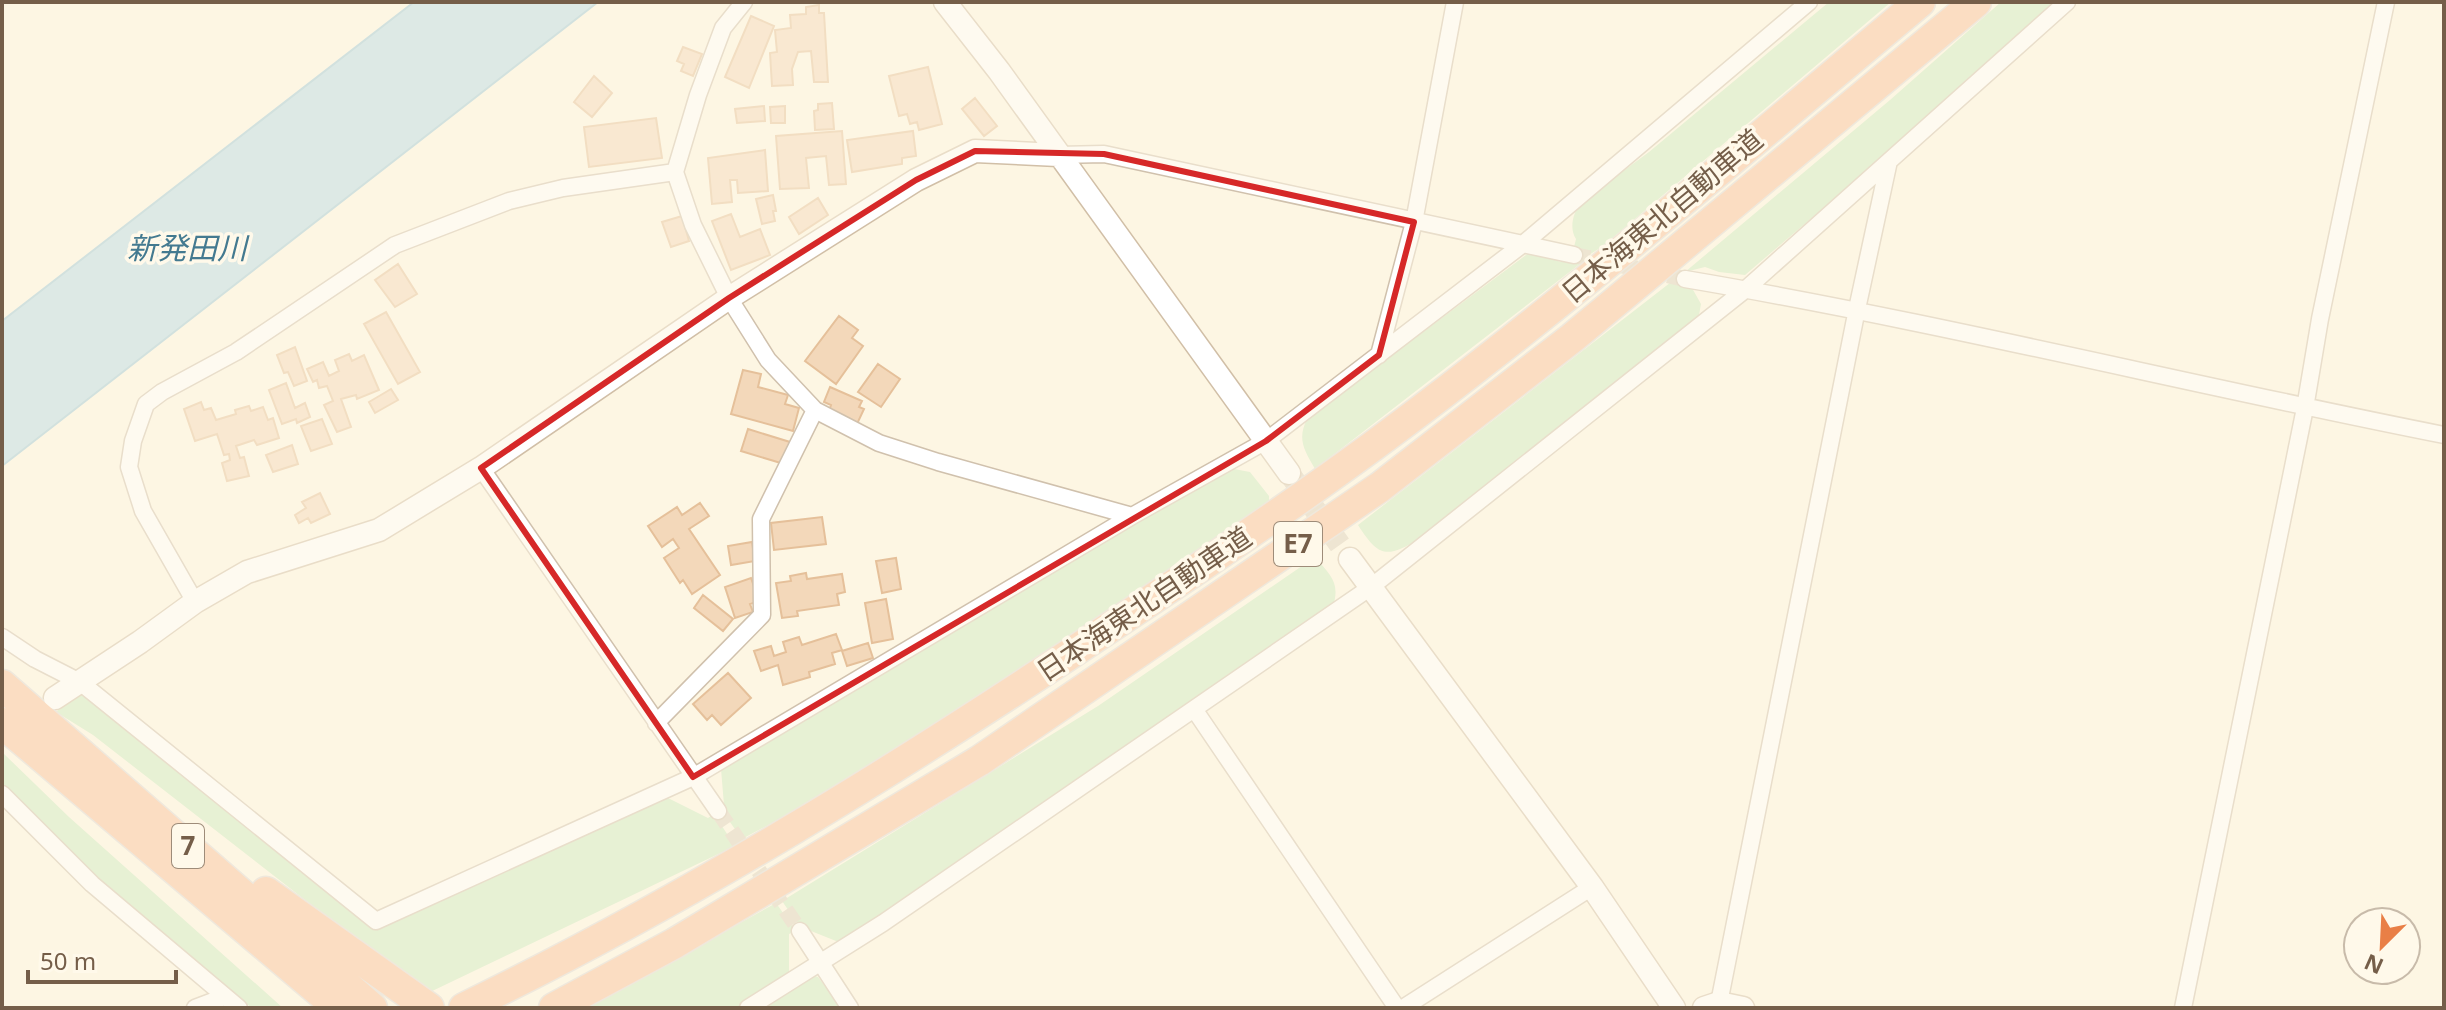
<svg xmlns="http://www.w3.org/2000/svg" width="2446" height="1010" font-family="'Noto Sans','Noto Sans JP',sans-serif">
<rect width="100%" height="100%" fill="#fdf6e3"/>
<path fill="#cdeac1" d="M1829,2h62l-288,244 -14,9 -16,-4 3,-12c-7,-11 -3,-25 4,-36l69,-51z
M2001,2h58l-108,97 -206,176 -26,-3 -14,-5 -20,5 205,-172z
M1530,252l31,10 6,-6 18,4 -270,209c-11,-19 -18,-30 -8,-50z
M1675,279l19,4 -2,5 9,16 -2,11 -280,224c-32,19 -40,19 -61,-14z
M1234,469l16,3 19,24v6c-172,118 -342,240 -527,337l-22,-31 4,-3 -3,-36 258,-152 209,-129z
M1315,557c17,20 26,26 17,53l-491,333 -30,-12 -6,-8 -5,4 -18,-26 316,-195z
M78,691l114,88 184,151 286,-135 46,23 6,-4 21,32 -309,148 -333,-259 -37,-23z
M2,752l67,65 214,191h-31l-53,-41 -66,-52 -131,-127z
M776,903l20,28 -7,3v43l-49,31h-154z
M812,975l6,2 24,31h-79z"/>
<path fill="#b7dae6" stroke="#9dc8d8" stroke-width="2" d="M414,2h184l-596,464v-145z"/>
<path fill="#f3d8ba" stroke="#e5c09a" stroke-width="2" d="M819,5v8h5l4,69h-14l-3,-31 -13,1 -6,17 1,16 -21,1 -2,-33 7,-1 -2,-22 16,-2 -1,-13 16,-1v-7z
M751,16l23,10 -25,62 -24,-11z
M683,47l19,7 -9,22 -12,-5 3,-7 -7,-3z
M928,67l14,57 -23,6 -2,-8 -7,2 -3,-10 -8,2 -10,-40z
M594,76l18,17 -20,24 -18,-15z
M975,98l22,28 -13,10 -22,-27z
M832,103l2,26 -19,1 -1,-19 4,-1v-6z
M764,106l1,15 -28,2 -2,-14z
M785,106v17h-14l-1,-16z
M656,118l6,40 -73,9 -5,-40z
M842,131l4,53 -17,1 -3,-29 -20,2 3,30 -29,1 -4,-53z
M913,131l3,25 -14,2v6l-50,8 -5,-32z
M765,150l3,41 -30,2 -1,-13h-7l2,22 -20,2 -4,-46z
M773,195l3,16h-3l2,10 -13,3 -6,-25z
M818,198l10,17 -29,19 -10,-17z
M731,214l9,23 20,-8 10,26 -39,15 -19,-49z
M682,216l7,25 -18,6 -9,-25z
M398,264l19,30 -22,13 -20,-27z
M386,312l34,60 -22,12 -34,-60z
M839,316l19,14 -6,8 11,8 -27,38 -31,-23z
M295,347l12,34 -13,5 -6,-14 -4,1 -7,-18z
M349,354l3,7 12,-6 15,35 -22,9 -1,-4 -15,4 10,28 -14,5 -13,-27 9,-4 -6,-15 -8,2 -2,-8 -4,2 -6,-13 16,-7 6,14 10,-5 -4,-11z
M878,364l22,15 -19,28 -23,-15z
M743,370l18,4 -3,13 30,8 -3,9 14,4 -6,23 -62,-17z
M286,383l9,25 10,-5 5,14 -13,6 -1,-4 -14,5 -13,-34z
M830,387l32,14 -3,6 5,2 -7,15 -28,-13 2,-6 -7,-3z
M391,389l7,11 -23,13 -6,-11z
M201,402l3,8 7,-2 5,12 20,-6 -1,-4 14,-4 2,5 12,-4 5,13 5,-2 6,20 -22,7 -3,-5 -18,6 4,12 4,-1 5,19 -22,5 -5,-18 8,-3 -1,-6 -5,1 -7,-21 -22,7 -11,-32z
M322,419l10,25 -21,7 -10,-25z
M748,429l42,13 -6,22 -43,-13z
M292,445l6,19 -25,8 -7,-17z
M320,493l10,21 -19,9 -3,-5 -9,5 -4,-8 11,-7 -4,-6z
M700,503l9,13 -20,13 31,46 -28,19 -9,-14 -3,3 -16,-25 15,-10 -6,-9 -11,8 -14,-21 29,-19 5,8z
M822,517l4,27 -52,6 -3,-27z
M752,542l3,19 -24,4 -3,-19z
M896,558l5,31 -19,4 -6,-32z
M806,573l1,6 35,-5 3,18 -8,2 2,11 -42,6 1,5 -16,2 -6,-35 15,-2 -1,-5z
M751,578l8,23 -9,3 3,8 -18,6 -10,-31z
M703,595l30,24 -10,12 -29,-23z
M886,599l7,40 -21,4 -7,-40z
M836,634l6,16 -10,3 3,11 -26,8 1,5 -27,8 -5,-20 -17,6 -7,-20 17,-5 3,10 12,-4 -3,-10 16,-5 3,8z
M868,643l5,15 -26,8 -5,-15z
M728,673l23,25 -30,27 -9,-10 -5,5 -14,-16z"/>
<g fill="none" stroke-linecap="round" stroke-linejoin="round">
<path stroke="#dbd0bc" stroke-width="16" stroke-dasharray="16 8" stroke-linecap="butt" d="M1574,255l111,24
M718,811l82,120"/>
<path stroke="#dbd0bc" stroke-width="22" stroke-dasharray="22 11" stroke-linecap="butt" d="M1289,473l61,86"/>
<defs>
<path id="street" d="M744,2l-21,26 -25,67 -23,77 18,53 36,73 39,62 47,50 64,33 59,19 194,54
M1058,155l46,-1 470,101
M1685,279c254,43 505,106 759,156
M1379,355l35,-133 41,-220
M481,468l237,343
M195,602l-52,-91 -14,-44 4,-26 13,-37 16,-12 74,-40 159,-107 114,-44 54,-13 112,-16
M2,637l33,22 45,23 296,239 317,-144 439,-261 134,-75 257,-197 286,-242
M1194,709l203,299
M656,723l106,-108 -1,-96 54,-109
M2,794l90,90 147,124
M800,931l50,77
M1719,1003l138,-694 32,-148
M195,1008l29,-11
M748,1008l135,-85 488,-336 375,-298 321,-287
M1403,1008l189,-121
M2183,1008l122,-600 15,-89 66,-317"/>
<path id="secondary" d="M945,2l54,69 290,402
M1350,559l242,328 82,121
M55,698l85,-56 55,-40 52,-30 132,-42 102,-62 248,-170 187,-118 59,-29 83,4
M1704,1008l15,-5 24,5"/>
<path id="highway" d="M2,685l370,323
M2,723l337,285
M266,892l163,116
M464,1008c223,-108 439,-242 645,-380 89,-59 178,-119 264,-182 189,-139 367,-294 547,-444
M554,1008l121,-65 304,-182 401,-274 192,-149 404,-336"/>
</defs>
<use href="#street" stroke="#d0c1ad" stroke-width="19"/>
<use href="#secondary" stroke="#d1bfa7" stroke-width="25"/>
<use href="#highway" stroke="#ded8d3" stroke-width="33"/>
<use href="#street" stroke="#fff" stroke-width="16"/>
<use href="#secondary" stroke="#fff" stroke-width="22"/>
<use href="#highway" stroke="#f8be99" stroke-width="30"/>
</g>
<path d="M0 0H2446V1010H0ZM975,151l129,3 310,68 -35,133 -113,86 -573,336 -212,-309 248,-170 187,-118z" fill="#fdf6e3" fill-opacity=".55" fill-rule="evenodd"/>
<path fill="none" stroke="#d62828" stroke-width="6" stroke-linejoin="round" d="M975,151l129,3 310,68 -35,133 -113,86 -573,336 -212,-309 248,-170 187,-118z"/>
<g text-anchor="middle" stroke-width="7" stroke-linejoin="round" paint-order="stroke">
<g fill="#fff9ea" stroke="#9e8c79" stroke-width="2">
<rect x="1274" y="522" width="48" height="44" rx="6"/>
<rect x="172" y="824" width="32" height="44" rx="6"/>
</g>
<g font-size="26" font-weight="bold" fill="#755e49">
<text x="1298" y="553">E7</text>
<text x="188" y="855">7</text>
</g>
<g font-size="28" fill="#755e49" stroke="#fff9ea">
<text transform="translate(1662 216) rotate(-40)" y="10">日本海東北自動車道</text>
<text transform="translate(1144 604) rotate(-34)" y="10">日本海東北自動車道</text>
</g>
<g font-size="30" font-style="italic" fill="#447a90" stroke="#fff9ea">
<text x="187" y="259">新発田川</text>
</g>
</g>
<rect width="2446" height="1010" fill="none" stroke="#755e49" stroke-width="8"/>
<g transform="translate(2382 946) rotate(204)"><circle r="38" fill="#fff9ea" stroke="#c8bbaa" stroke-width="2"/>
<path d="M0-6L14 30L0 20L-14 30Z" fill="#e97f46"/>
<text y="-12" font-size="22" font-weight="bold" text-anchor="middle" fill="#755e49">N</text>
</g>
<path d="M28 970v12h148v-12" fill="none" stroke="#755e49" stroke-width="4"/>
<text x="40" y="970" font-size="24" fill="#755e49" stroke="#fff9ea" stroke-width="6" paint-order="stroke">50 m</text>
</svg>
